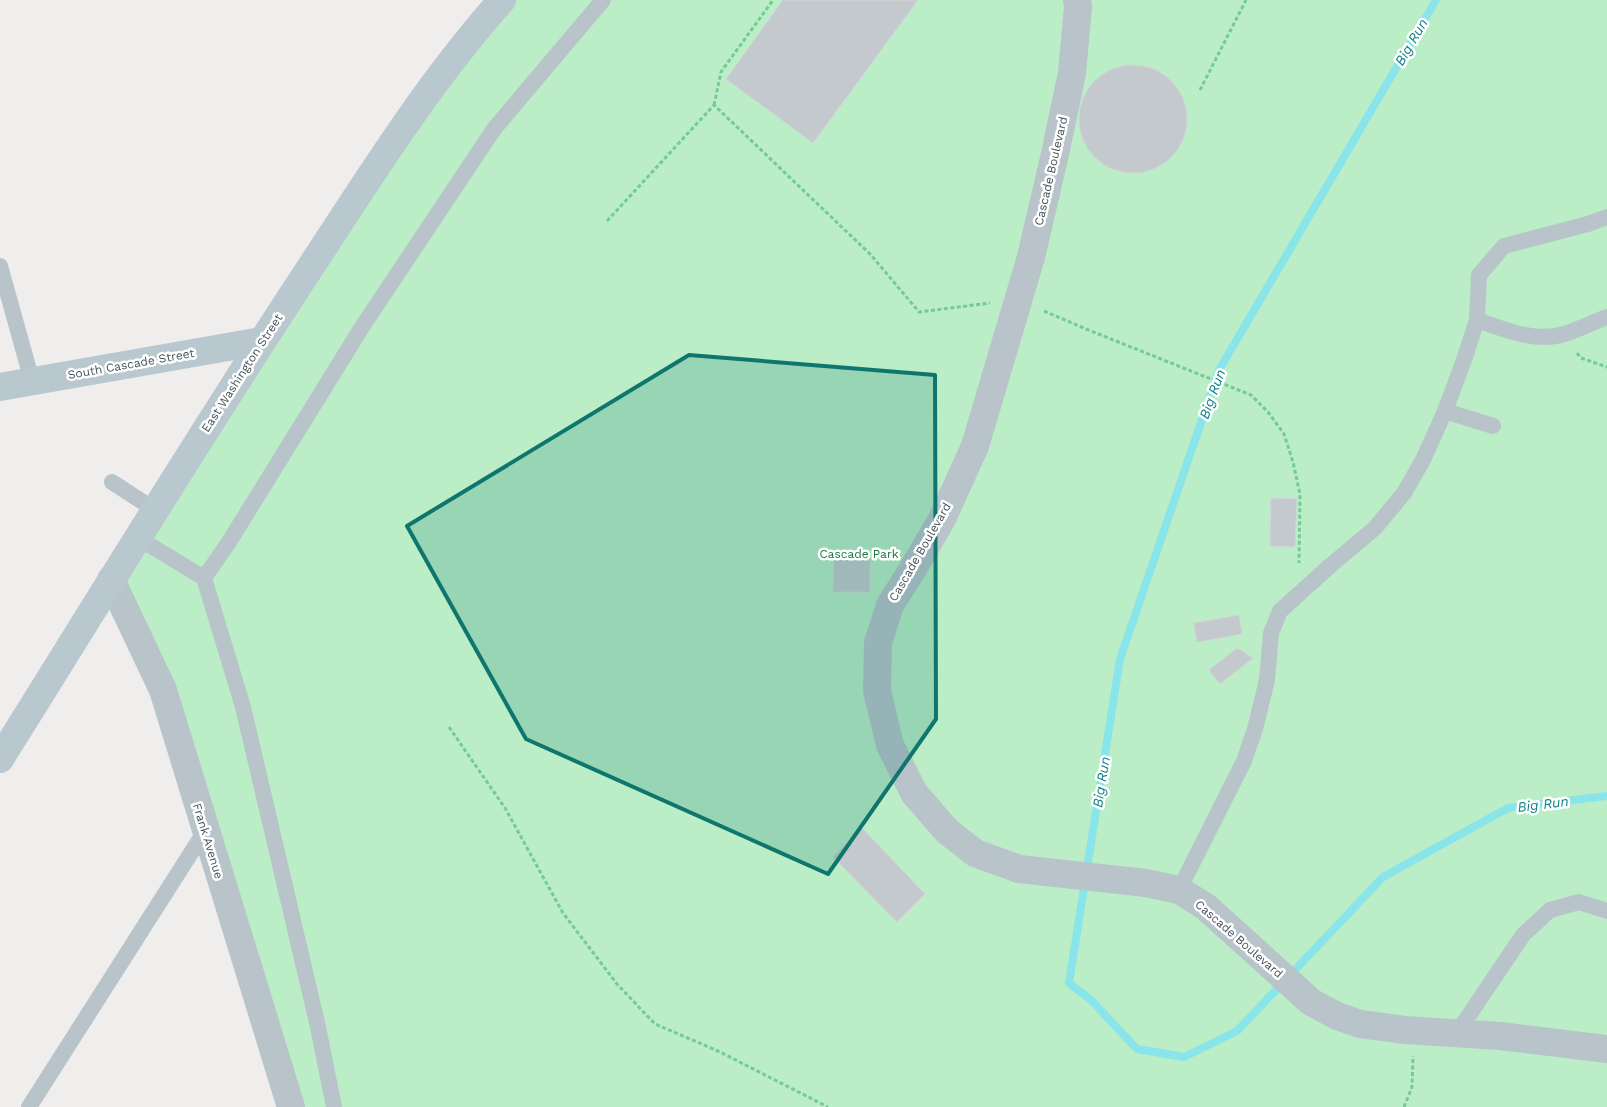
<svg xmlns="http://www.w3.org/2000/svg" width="1607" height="1107" font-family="'Work Sans',sans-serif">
<rect width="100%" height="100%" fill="#f0eded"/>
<path fill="#bbedc7" d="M502,0h1105v1107h-1316l-180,-527z"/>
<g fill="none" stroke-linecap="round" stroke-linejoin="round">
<path stroke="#89e5ea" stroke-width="8" d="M1436,0l-217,370 -99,289 -51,324 22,17 46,49 47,8 53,-26 146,-154 125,-69 99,-12"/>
</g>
<path fill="#c4c9cd" stroke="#d1d4d9" d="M783,0h135l-105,143 -87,-64z
M1079 119a54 54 0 1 1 108 0a54 54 0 1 1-108 0Z
M1271,498l26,1 -2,48 -25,-1z
M834,555l36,1v36h-37z
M1239,615l3,19 -45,8 -3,-19z
M1237,648l16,10 -33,26 -11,-14z
M862,828l63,66 -28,28 -64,-65z"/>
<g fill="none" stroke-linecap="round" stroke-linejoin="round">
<path stroke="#74cb93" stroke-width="3" stroke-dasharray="4 2.5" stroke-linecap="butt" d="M1200,90l46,-90
M714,105l7,-33 52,-72
M607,221l107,-116 157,150 48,57 71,-9
M1044,311l42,18 165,66 17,17 16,22 9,28 7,32 -1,69
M1577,353l4,5 26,9
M449,727l56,81 58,105 54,71 38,40 63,27 110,56
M1404,1107l8,-20 1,-31"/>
<path stroke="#b8c4ca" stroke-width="16" d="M0,266l32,115
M1477,320c27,9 57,23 87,14 14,-4 29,-12 43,-17
M1445,411l48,15
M112,482l43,28
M138,538l66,40 25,-36 133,-215 132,-198 109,-129
M204,578l39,129 75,320 16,80
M1179,890l65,-129 11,-32 12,-49 4,-47 9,-22 51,-46 44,-37 29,-35 19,-33 22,-49 19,-51 13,-40 2,-45 25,-29 84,-22 19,-7
M1457,1033l66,-98 27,-25 29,-8 28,9
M29,1107l176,-276"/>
<path stroke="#b8c4ca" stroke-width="28" d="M1077,0l1,7 -6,66 -17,81 -24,103 -56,189 -33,73 -28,48 -24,38 -12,38 -1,48 13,54 24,48 33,38 28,22 44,16 127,14 33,7 27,17 105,95 26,14 23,8 45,6 95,6 107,13
M111,580l52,110 128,417"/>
<path stroke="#b9c7cf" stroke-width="28" d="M0,387l262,-46
M0,759c102,-163 202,-327 308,-488 61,-93 120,-188 194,-271"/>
</g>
<path fill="#0f766e" fill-opacity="0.2" stroke="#0f766e" stroke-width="4" stroke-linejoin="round" d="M689,355l246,20 1,344 -108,155 -302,-135 -119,-213z"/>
<g text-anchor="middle" stroke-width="5" stroke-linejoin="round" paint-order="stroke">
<g font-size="12" fill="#46545a" stroke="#fff">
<text transform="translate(1051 171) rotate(-77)" y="4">Cascade Boulevard</text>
<text transform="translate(131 364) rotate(-10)" y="4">South Cascade Street</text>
<text transform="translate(242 373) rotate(-57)" y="4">East Washington Street</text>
<text transform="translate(920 552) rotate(-60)" y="4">Cascade Boulevard</text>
<text transform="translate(208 841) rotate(73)" y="4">Frank Avenue</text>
<text transform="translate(1239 939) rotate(41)" y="4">Cascade Boulevard</text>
</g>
<g font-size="12" fill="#187a3a" stroke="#fff">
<text x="859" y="558">Cascade Park</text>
</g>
<g font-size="14" font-style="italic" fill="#0f8087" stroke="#fff">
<text transform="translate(1411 42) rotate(-60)" y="5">Big Run</text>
<text transform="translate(1212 394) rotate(-70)" y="5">Big Run</text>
<text transform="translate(1101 782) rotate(-81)" y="5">Big Run</text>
<text transform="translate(1543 804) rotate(-7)" y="5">Big Run</text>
</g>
</g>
</svg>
